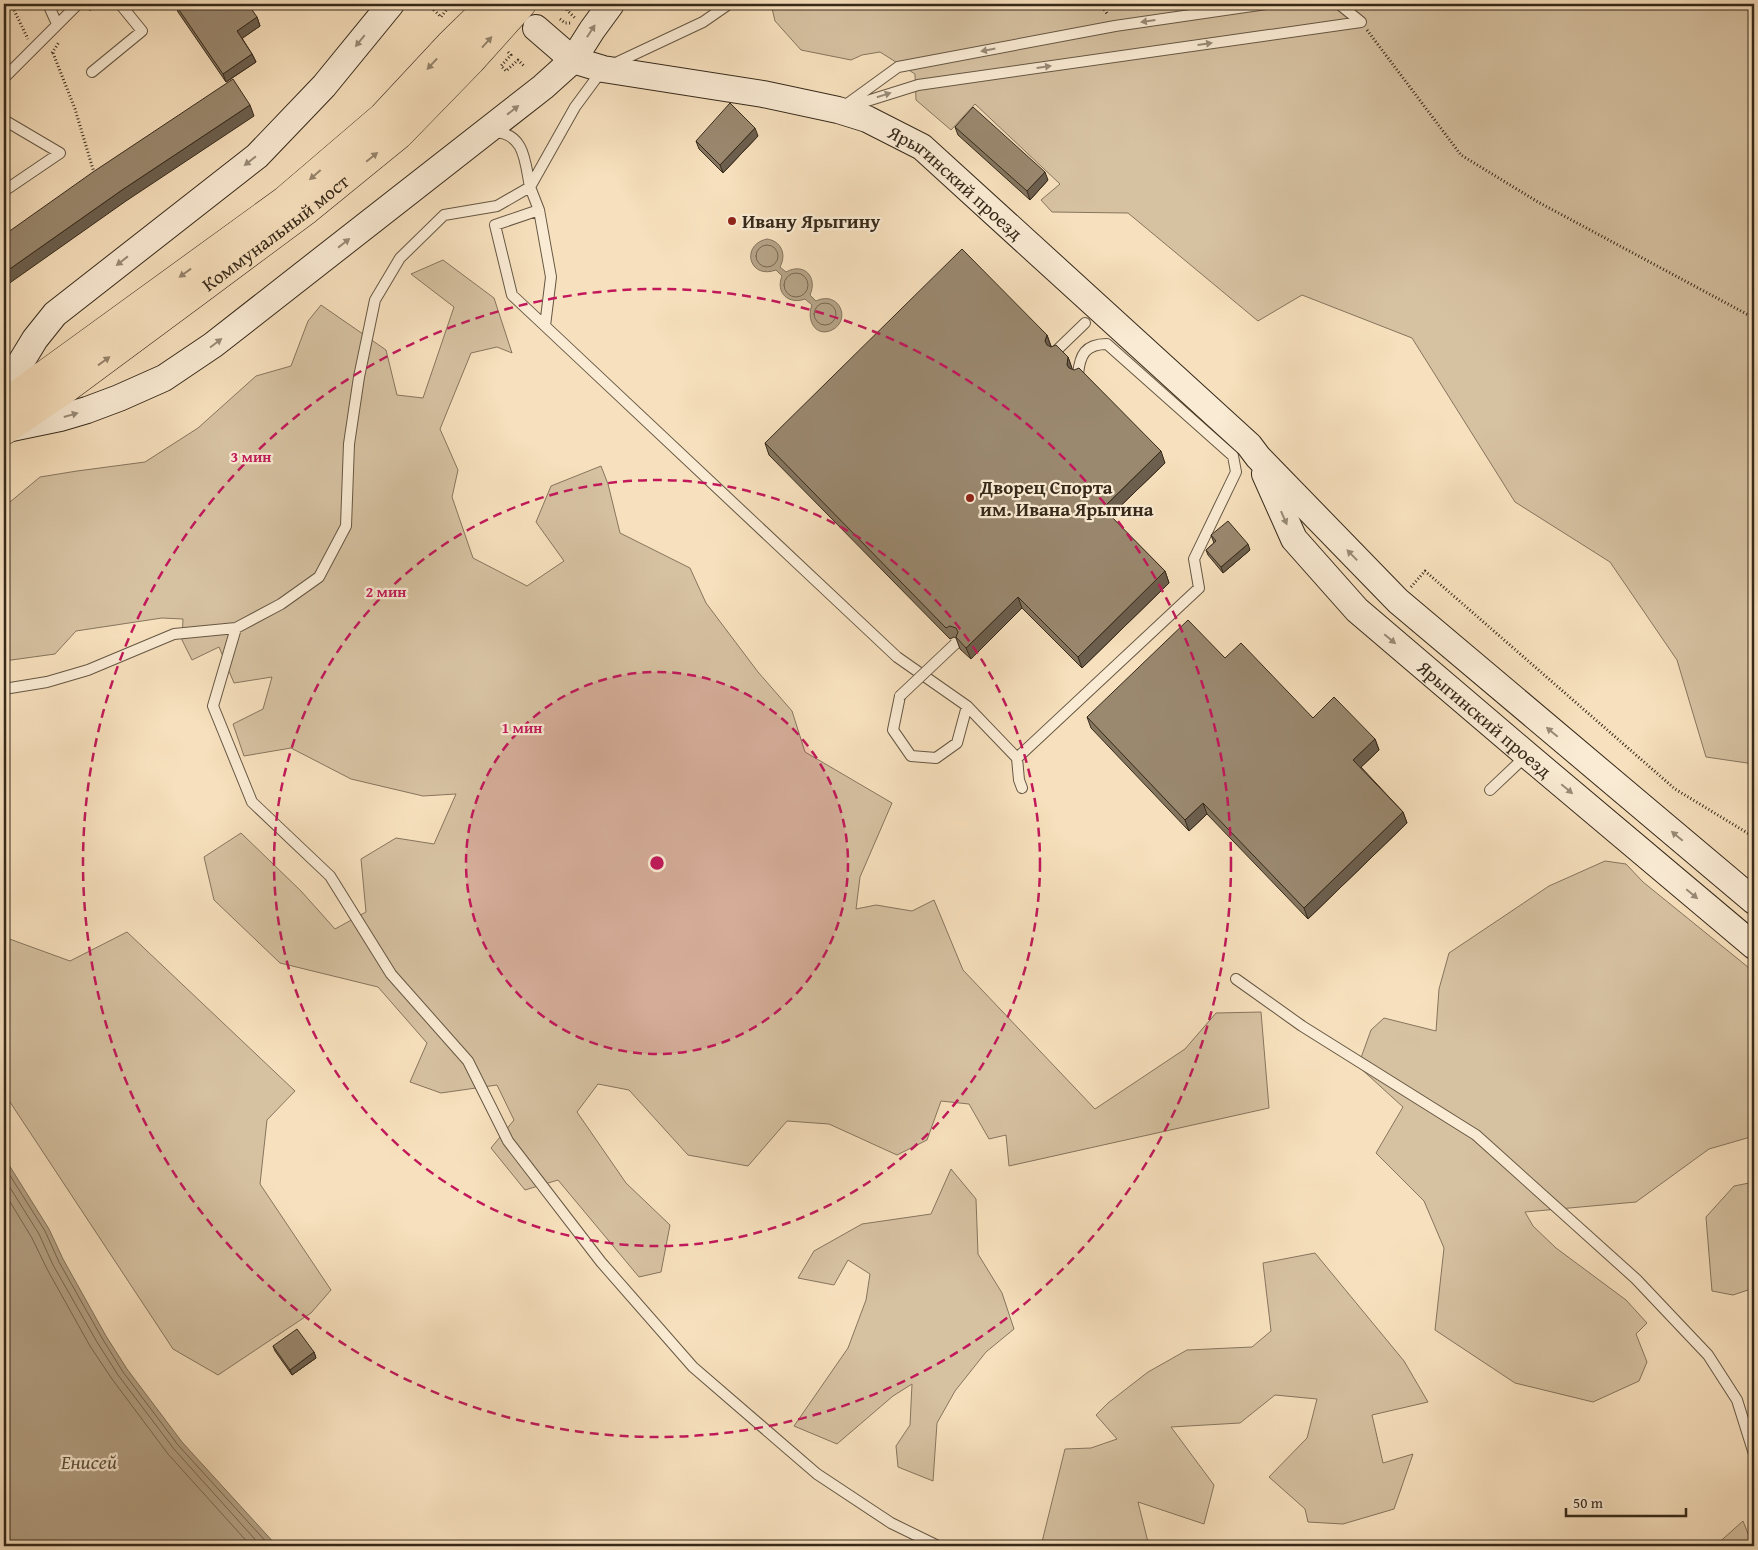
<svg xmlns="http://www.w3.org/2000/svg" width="1758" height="1550" font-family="'Gentium Book Plus',serif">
<rect width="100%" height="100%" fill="#f7e0bd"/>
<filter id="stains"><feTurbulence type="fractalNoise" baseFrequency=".004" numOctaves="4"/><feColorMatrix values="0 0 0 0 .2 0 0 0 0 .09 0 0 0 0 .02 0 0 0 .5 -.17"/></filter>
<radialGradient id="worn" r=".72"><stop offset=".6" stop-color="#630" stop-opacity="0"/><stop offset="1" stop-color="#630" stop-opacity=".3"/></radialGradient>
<path fill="#d6c1a1" stroke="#86755e" d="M771,4h983v760l-48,-7 -29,-97 -67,-98 -95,-60 -103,-164 -110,-43 -44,26 -130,-108 -76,-1 -11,-12 19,-16 -85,-80 -24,26 -35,-30 -1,-26 -35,-22 -18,3 -11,5 -50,-10 -26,-29z
M443,260l51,38 18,55 -15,-6 -26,6 -31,76 18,41 -6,27 21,61 54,28 37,-25 -28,-39 15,-36 50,-20 7,18 12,49 70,35 16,35 52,69 34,39 13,41 87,51 -32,74 -4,32 20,-4 36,6 22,-11 29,70 132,139 90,-60 31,-36 45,-1 8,96 -260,58 -3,-31 -17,4 -20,-35 -28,-3 -14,39 -30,15 -68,-31 -42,-3 -39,45 -60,-11 -59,-65 -31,-6 -21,28 49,71 44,42 -9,47 -22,5 -81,-97 -33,10 -34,-42 23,-28 -17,-35 -56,8 -31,-11 17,-39 -49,-56 -98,-24 -66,-63 -10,-43 37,-24 60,58 34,38 31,-17 -5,-53 35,-21 38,6 22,-50 -33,2 -72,-17 -60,-31 -47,8 -11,-32 30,-15 9,-32 -38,6 -15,-36 -27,13 -10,-20 1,-21 -21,-1 -86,13 -21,23 -51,7v-154l36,-30 37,-6 68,-9 53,-34 58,-52 35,-10 17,-45 13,-16 65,45 11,45 26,3 31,-91 -43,-33z
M1605,861l21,3 17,18 111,90v164l-45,13 -73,53 -111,10 8,14 23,22 70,52 21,23 -11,11 11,28 -8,19 -46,21 -78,-19 -80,-53 9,-82 -20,-47 -48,-48 27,-46 -45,-41 13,-36 13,-12 52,13 3,-42 10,-36 100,-67z
M127,932l168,159 -28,29 -7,64 71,106 -20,23 -93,62 -45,-26 -169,-256v-156l66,24z
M951,1169l25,30 2,55 24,39 12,36 -28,23 -31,39 -18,32 -4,58 -35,-14 -2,-21 14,-21 2,-41 -19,12 -56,48 -43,-18 54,-78 18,-48 4,-26 -22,-14 -14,25 -36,-7 16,-27 48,-27 69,-10z
M1754,1182v106l-21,7 -21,-4 -6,-74 28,-31z
M1315,1253l89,108 24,41 -56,13 11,48 30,-9 -19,55 -51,15 -35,-2 -3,-13 -36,-32 38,-39 10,-39 -42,-4 -35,28 -69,4 43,58 -10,39 -66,-22 11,44h-108l24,-97 26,-1 26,-9 -21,-24 12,-12 40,-31 39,-22 65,-3 19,-16 -8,-68z
M1743,1521l10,25h-38z"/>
<path fill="#b5a286" stroke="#82725b" d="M767,239c14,2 20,15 13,28l6,5c18,-10 32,5 24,23l6,6c23,-11 36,19 16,29 -17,8 -26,-11 -20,-25l-7,-6c-16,6 -30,-6 -23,-23l-6,-6c-27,10 -36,-25 -9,-31z
M4,1157l45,72 14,30 43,77 21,33 55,73 95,104h-273z"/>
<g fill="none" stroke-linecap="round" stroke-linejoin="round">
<path stroke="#766650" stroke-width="1" d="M756 256a11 11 0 1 1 22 0a11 11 0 1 1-22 0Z
M784 285a12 12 0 1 1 24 0a12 12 0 1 1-24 0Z
M814 314a11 11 0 1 1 22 0a11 11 0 1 1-22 0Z
M4,1166l41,65 14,31 43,76 21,34 55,73 92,101
M4,1178l35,56 14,31 44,77 21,33 56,74 87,97
M4,1192l28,46 15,31 43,77 22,33 56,75 83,92"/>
<defs>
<path id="lane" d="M48,4l9,20
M729,4l-26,18 -100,47 -28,38 -45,80 9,23 12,67 -6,49 352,331 70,49 50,52 2,22 3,8
M1339,4l22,18
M92,72l50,-41 -22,-27
M4,78l74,-74
M847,104l51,-37 217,-41 151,-22
M848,107l70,-22 443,-63
M4,120l56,33 -56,38
M539,210l-44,15 17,70 33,31
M1056,351l29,-28
M236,628l-23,78 39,96 78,74 61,98 77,87 40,80 93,121 92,105 124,107 74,49 47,23
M4,689l43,-7 41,-12 86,-36 62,-6 45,-24 38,-27 27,-51 3,-82 10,-67 16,-77 25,-42 44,-43 53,-9 33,-19c-5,-25 -5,-54 -36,-55
M900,696l-7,34 18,26 25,2 21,-15 10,-37
M1017,758l182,-170 -5,-29 42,-87 -3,-16 -126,-112c-22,0 -27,11 -29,30
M1490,790l37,-35
M1236,979l66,47 174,109 160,144 72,76 29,45 17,54"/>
<g id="secondary">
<path id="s1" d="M536,28l37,32 30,9 160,25 75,16 29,9 55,28 327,298 9,12 140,144 356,300"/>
<path d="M4,390l31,-51 20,-25 202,-158 67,-70 67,-82"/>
<path d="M7,429l53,-11 27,-8 32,-12 45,-20 49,-33 330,-258 30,-27 19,-30 19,-26"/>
<path id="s2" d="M1265,474l29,65 63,71 170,145 227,191"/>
</g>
<g id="highway">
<path d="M4,404l281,-204 97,-83 68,-73 41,-40"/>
<path id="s3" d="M4,431l59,-40 131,-97 113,-84 92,-75 72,-74 51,-57"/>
</g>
</defs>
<use href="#lane" stroke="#665743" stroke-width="12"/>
<use href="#secondary" stroke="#36291a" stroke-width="28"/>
<use href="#highway" stroke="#36291a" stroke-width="29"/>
<path stroke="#36291a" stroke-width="3" stroke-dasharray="1 2.5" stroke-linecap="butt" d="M11,4l17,35
M438,4l-4,6 7,7 10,-13 6,5
M572,4l-5,6 8,8
M1100,4l8,11
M89,10l7,-6
M560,19l5,4h7
M1367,30l94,125 77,47 216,116
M508,52l3,3 -10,11 5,5 12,-11 7,7
M52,53l7,-11
M53,53l22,56 20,67
M1411,587l14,-16 250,218 79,48"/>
<use href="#lane" stroke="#faebd4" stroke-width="10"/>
<use href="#secondary" stroke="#faebd4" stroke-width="26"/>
<use href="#highway" stroke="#f7e0bd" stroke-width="28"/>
<defs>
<path id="lane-bridge" d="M900,696l55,-52"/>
</defs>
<use href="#lane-bridge" stroke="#665743" stroke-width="12" stroke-linecap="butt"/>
<use href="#lane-bridge" stroke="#faebd4" stroke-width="10"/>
</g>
<path fill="#84755f" stroke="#36291a" d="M175,4l82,13 3,9 -18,12 10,16 4,8 -30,20 -48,-70z
M955,127l93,53 -18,20 -72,-65z
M758,136l-35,37 -24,-24 -3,-8z
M1047,335l4,11 17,11 4,12 93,94 -55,53 55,55 4,12 -87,85 -60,-60 -51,51 -11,-10 -4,-11 -2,-1 -4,2 -181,-184 -4,-12z
M1211,535l39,15 -27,23 -15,-18 -2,-5 8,-7z
M1225,658l88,60 62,21 4,11 -18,17 42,45 4,11 -99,96 -101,-105 -18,17 -98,-103 -4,-11z
M273,1346l41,6 2,6 -24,17 -17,-24z"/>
<path fill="#6c5f4e" stroke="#36291a" d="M257,17l3,9 -20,14 -3,-9z
M252,54l4,8 -30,20 -3,-8z
M250,105l4,11 -128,85 -122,86v-14l118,-83z
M755,128l3,8 -35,37 -3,-8z
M1045,172l3,8 -18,20 -3,-9z
M1047,335l4,12 -2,5 -4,-11z
M1068,357l4,11v8l-5,-11z
M1161,451l4,12 -58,56 -4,-11z
M1248,544l2,6 -27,23 -2,-6z
M1165,571l4,12 -87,85 -4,-11z
M1018,597l4,11 -51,51 -5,-11z
M1375,739l4,11 -22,21 -4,-11z
M1203,803l4,11 -18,17 -4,-11z
M1403,812l4,11 -99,96 -4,-11z
M314,1352l2,6 -24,17 -2,-5z"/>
<path fill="#9a886f" stroke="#36291a" d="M175,4h73l9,13 -20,14 15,23 -29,20z
M233,79l17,26 -128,85 -118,83v-38l89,-63z
M730,103l25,25 -35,37 -24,-24z
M973,107l72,65 -18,19 -72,-64z
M962,249l85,86 -2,6 2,4 4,2 5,-2 12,12 -1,8 2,3 5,2 5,-2 82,83 -58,57 62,63 -87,86 -60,-60 -52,51 -10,-11 2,-5 -2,-4 -6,-2 -4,2 -181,-185z
M1228,521l20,23 -27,23 -15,-17 10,-9 -5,-6z
M1188,620l37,38 16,-15 72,75 21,-21 41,42 -22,21 50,52 -99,96 -101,-105 -18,17 -98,-103z
M297,1329l17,23 -24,18 -17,-24z"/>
<defs><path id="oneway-solid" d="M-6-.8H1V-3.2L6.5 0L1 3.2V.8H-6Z" transform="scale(1.25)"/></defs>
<g fill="#988a77">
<use href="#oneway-solid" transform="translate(1148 21) rotate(172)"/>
<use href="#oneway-solid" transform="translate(591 31) rotate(-57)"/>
<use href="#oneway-solid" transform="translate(360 41) rotate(129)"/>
<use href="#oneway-solid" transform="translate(1205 44) rotate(-8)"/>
<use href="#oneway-solid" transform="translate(988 50) rotate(169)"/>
<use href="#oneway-solid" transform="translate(1044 67) rotate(-8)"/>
<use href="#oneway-solid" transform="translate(884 95) rotate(-18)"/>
<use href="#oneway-solid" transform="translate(513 110) rotate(-38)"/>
<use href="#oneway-solid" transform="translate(250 161) rotate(142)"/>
<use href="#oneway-solid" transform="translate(344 243) rotate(-38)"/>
<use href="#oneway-solid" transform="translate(122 261) rotate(142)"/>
<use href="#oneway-solid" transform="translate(216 343) rotate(-37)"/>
<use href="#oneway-solid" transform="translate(71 415) rotate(-16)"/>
<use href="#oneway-solid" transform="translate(1284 518) rotate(66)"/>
<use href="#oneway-solid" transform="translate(1352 555) rotate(-134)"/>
<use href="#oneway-solid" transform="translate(1390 639) rotate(40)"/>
<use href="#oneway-solid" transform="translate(1552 732) rotate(-140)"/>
<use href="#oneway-solid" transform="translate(1567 789) rotate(40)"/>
<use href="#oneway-solid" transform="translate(1677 836) rotate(-140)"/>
<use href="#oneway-solid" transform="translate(1692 894) rotate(40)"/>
</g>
<g fill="#96846c">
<use href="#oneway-solid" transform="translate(487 42) rotate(-48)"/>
<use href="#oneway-solid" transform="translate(432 64) rotate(133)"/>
<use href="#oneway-solid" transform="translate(372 157) rotate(-39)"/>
<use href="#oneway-solid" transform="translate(315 175) rotate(139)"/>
<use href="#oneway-solid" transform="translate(185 273) rotate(144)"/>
<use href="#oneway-solid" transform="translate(104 361) rotate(-36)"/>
</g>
<circle cx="657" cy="863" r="191" fill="#c2185b" fill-opacity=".12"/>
<g fill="none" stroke="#c2185b" stroke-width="2.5" stroke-dasharray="9 6">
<circle cx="657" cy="863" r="191"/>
<circle cx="657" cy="863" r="383"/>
<circle cx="657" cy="863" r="574"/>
</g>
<g fill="#8f2418" stroke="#faebd4" stroke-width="2">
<circle cx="732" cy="221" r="5"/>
<circle cx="970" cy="498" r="5"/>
</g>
<g text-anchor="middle" stroke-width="4.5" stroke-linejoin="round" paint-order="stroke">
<g font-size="19" fill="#36291a" stroke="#faebd4">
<text dy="7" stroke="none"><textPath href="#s1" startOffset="459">Ярыгинский проезд</textPath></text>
<text dy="7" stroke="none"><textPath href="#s3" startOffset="336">Коммунальный мост</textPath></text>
<text dy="7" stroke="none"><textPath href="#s2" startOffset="334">Ярыгинский проезд</textPath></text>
</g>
<g font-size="19" font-weight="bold" fill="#36291a" stroke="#faebd4" text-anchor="start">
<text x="742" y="228">Ивану Ярыгину</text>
<text x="980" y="494">Дворец Спорта<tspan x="980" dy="22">им. Ивана Ярыгина</tspan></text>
</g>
<g font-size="20" font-style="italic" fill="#5c4d3a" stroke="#faebd4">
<text x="89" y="1469">Енисей</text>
</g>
</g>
<circle cx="657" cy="863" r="8" fill="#c2185b" stroke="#faebd4" stroke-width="2.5"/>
<g font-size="15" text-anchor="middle" font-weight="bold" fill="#c2185b" stroke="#faebd4" stroke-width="4.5" stroke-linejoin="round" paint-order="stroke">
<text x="251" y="462">3 мин</text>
<text x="386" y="597">2 мин</text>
<text x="522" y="733">1 мин</text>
</g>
<rect width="1758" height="1550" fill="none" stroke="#f7e0bd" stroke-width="20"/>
<rect x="5" y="5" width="1748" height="1540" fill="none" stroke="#36291a" stroke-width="2.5"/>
<rect x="10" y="10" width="1738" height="1530" fill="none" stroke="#36291a"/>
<path d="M1566 1508v8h120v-8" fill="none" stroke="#36291a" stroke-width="2.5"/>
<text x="1573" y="1508" font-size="15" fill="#36291a" stroke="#faebd4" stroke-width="4" paint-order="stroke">50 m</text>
<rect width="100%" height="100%" filter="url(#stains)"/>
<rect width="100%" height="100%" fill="url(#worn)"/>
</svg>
